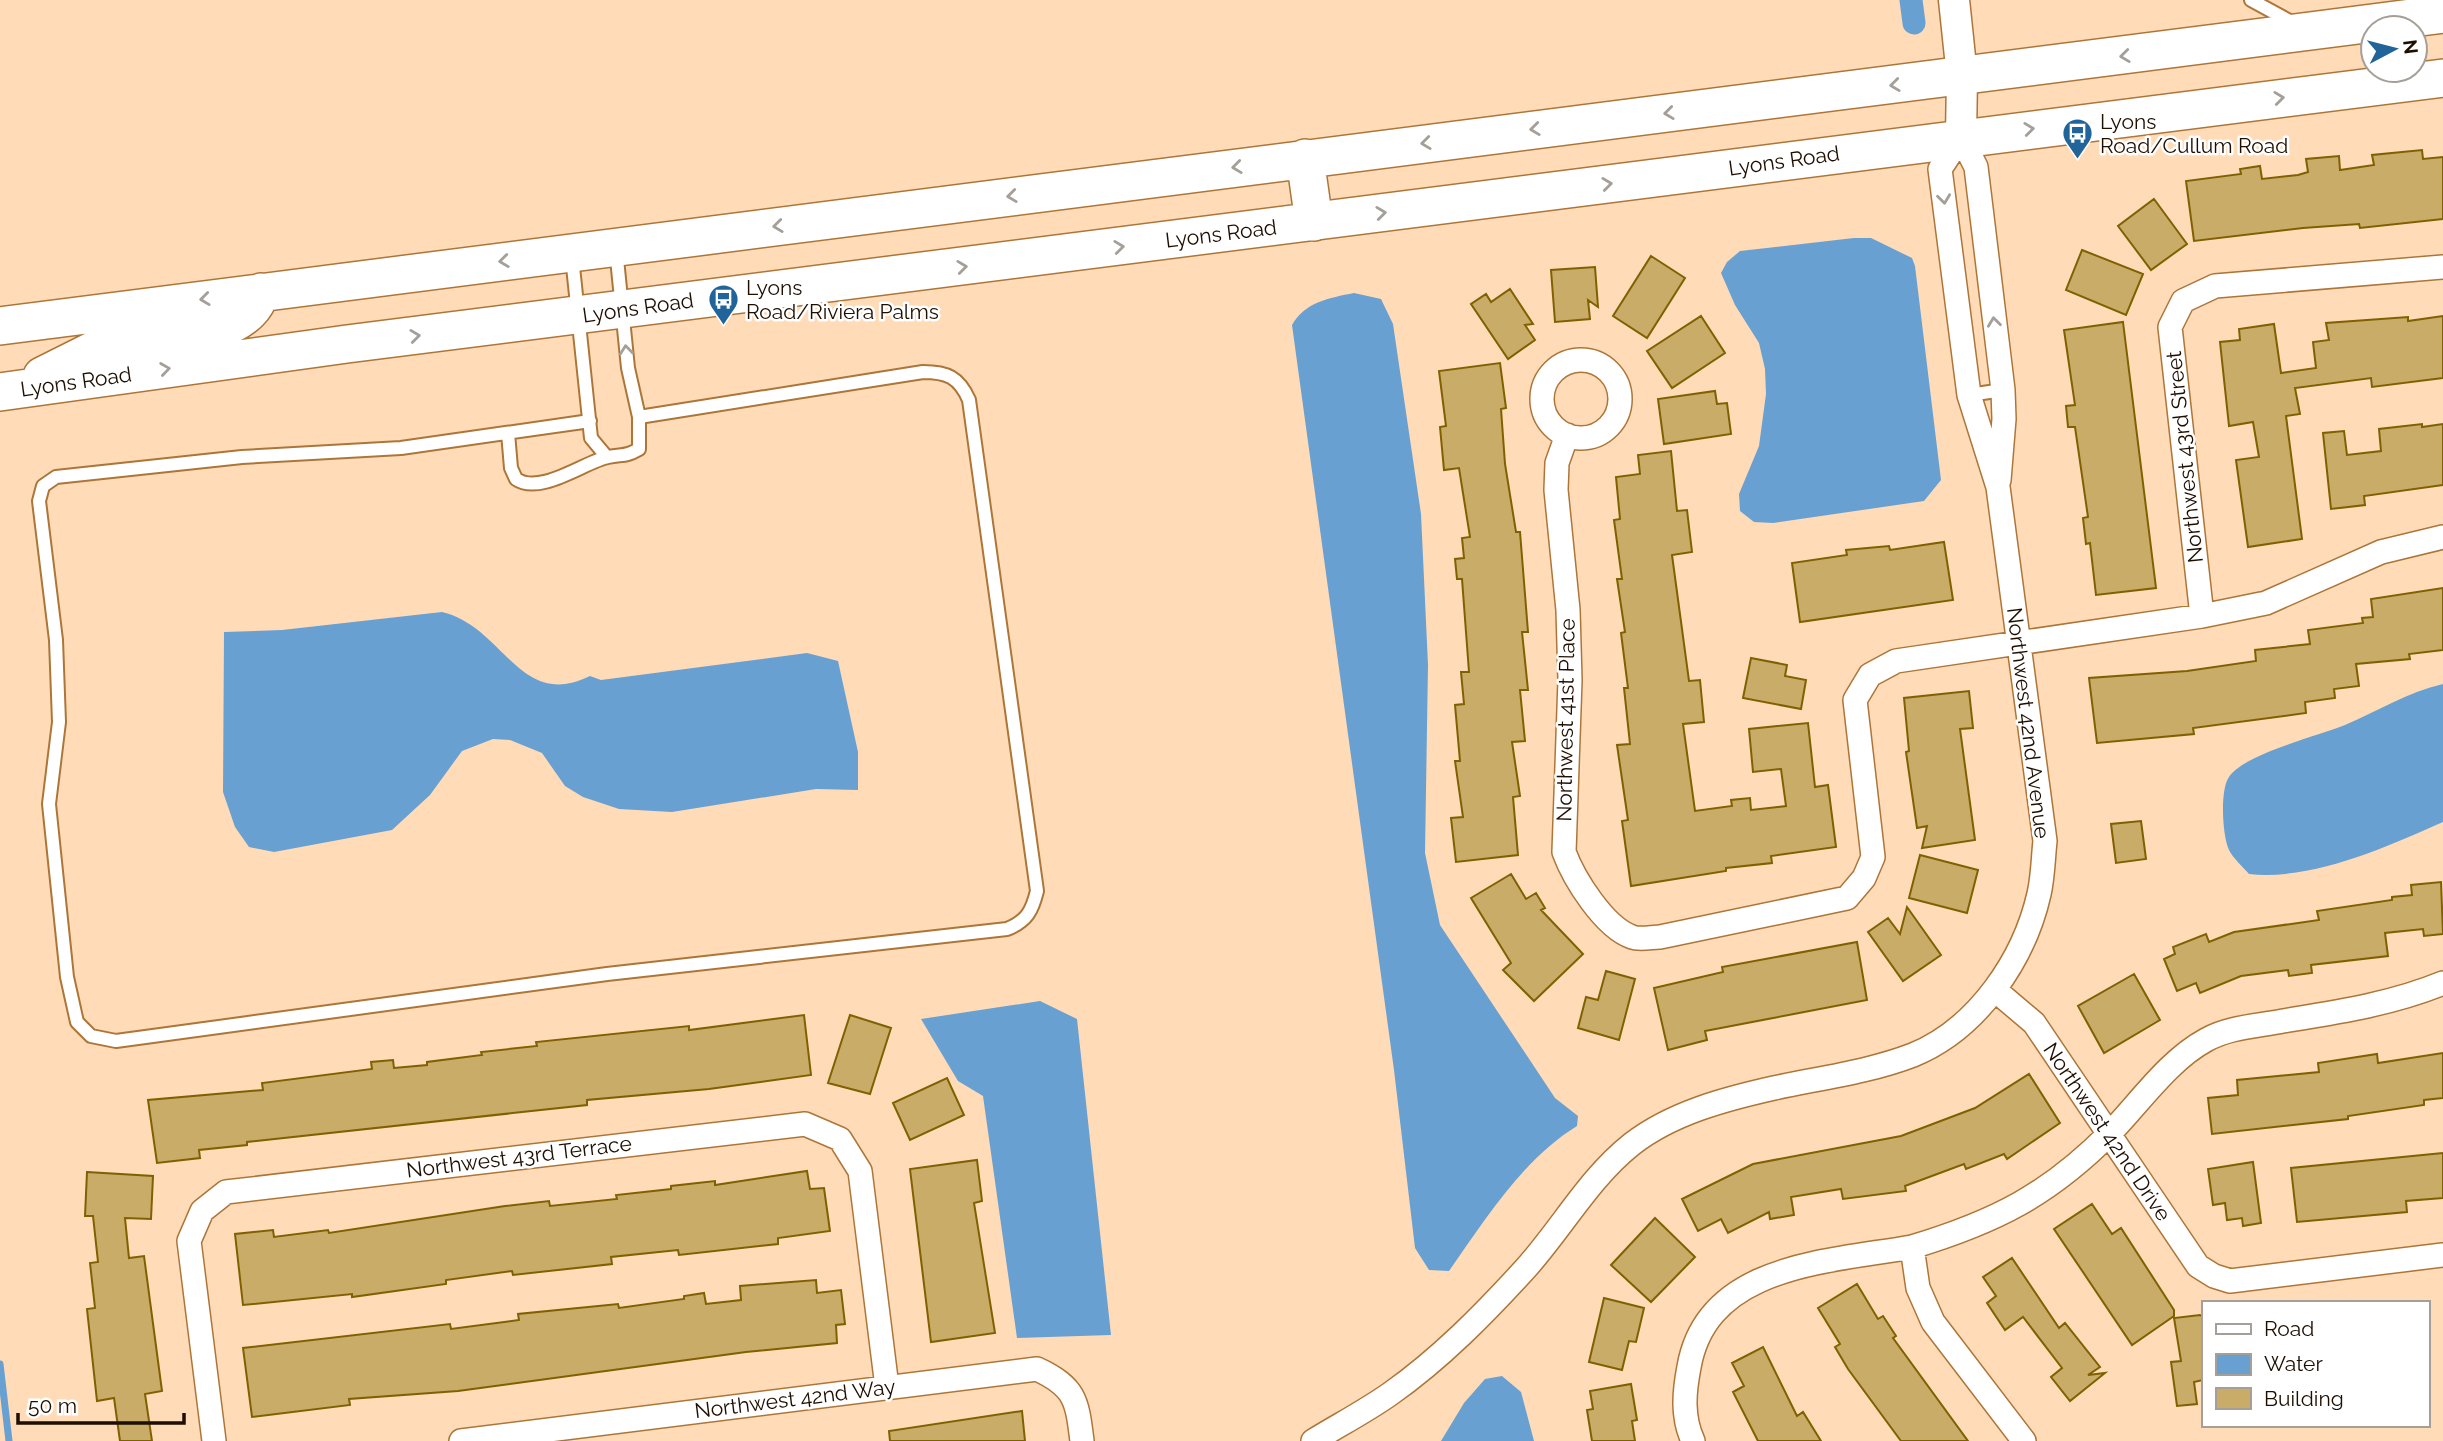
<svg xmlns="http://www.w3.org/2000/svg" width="2443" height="1441" font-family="Raleway,sans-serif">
<rect width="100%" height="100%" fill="#ffdbb7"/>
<path fill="#68a0d2" d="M1854,238h17l41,20 3,8 26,214 -17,21 -151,22 -19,-1 -14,-11 -1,-17 20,-48 7,-52 -1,-25 -6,-26 -24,-38 -14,-32 6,-11 13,-11z
M1354,293l27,6 12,25 28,190 7,151 -3,188 15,72 115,173 23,18 -1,10c-54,33 -92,94 -128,145l-20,-1 -14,-22 -21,-178 -102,-745c13,-23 37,-27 62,-32z
M442,612c63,15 77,99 148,64l11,4 206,-27 31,8 20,91v38l-42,-1 -144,23 -53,-3 -36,-12 -18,-11 -23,-33 -32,-13 -17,-1 -31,12 -32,44 -38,35 -118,22 -25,-5 -14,-20 -12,-35 1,-160 58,-2z
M2443,684v138c-56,25 -132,59 -194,52 -6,-7 -16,-16 -20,-24 -7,-15 -9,-61 0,-73 15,-23 89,-41 116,-52 33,-14 63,-33 98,-41z
M1040,1001l37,18 34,316 -94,3 -34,-242 -25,-15 -37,-62z
M1502,1376l19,16 13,49h-93l23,-38 21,-24z"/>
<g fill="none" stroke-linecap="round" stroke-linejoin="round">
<path stroke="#68a0d2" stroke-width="7" d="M0,1364l9,77"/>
<path stroke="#68a0d2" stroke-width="23" d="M1911,0l3,23"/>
</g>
<path fill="#c9ac67" stroke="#806101" stroke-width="2" d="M2422,150l1,9 20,-2v62l-83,9 -1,-4 -56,4 -109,13 -8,-60 55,-7 -1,-5 20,-3 2,13 36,-4 10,-3 -2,-13 33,-3 1,14 34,-5 -2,-10z
M2154,199l33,45 -36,26 -33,-44z
M2082,250l61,24 -17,41 -60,-25z
M1651,256l34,22 -38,60 -34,-22z
M1595,267l3,40 -10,-7 2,19 -35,3 -4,-52z
M1510,289l23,35 -8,1 10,15 -27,19 -37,-55 15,-10 5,8z
M1701,316l24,37 -53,35 -25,-37z
M2443,316v62l-71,9 -1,-9 -76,10 5,26 -14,2 16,123 -54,8 -12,-87 23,-3 -6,-35 -24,4 -9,-84 20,-2 -1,-11 35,-5 7,49 35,-5 -3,-26 16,-2 -3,-17 82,-6v4z
M2123,322l33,266 -60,7 -6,-52 -4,1 -3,-26 5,-1 -13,-90h-7l-2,-21 9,-1 -11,-75z
M1500,363l6,45 -5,1 4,55 11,68h4l8,100h-6l6,58h-8l5,51 -13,1 8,54 -7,1 5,58 -62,7 -5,-44 12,-1 -8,-56h5l-5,-56 9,-1 -3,-32h8l-7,-93h-5l-2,-20 9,-1 -2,-20 8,-1 -11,-69 -15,2 -4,-43 6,-1 -7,-55z
M1715,391l2,13 10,-1 4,31 -67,10 -6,-45z
M2422,424v3l21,-3v61l-79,11 1,9 -34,4 -8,-76 21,-2 3,24 34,-4 -2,-22z
M1671,451l6,60 10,-1 5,42 -20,3 17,126 11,-1 4,42 -21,2 12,87 37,-5 -1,-6 19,-2 1,12 35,-4 -5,-37 -28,3 -4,-43 59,-6 7,64 13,-2 8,62 -65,9 1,7 -46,5v3l-95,15 -9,-65 6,-1 -11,-75 13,-1 -6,-56h4l-7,-55 4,-1 -8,-53h5l-8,-59 6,-1 -4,-42 24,-3 -2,-19z
M1944,542l9,58 -153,22 -8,-59 55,-8 -1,-5 43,-4 1,4z
M2443,588v62l-34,4 1,5 -54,5 3,22 -25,3 1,9 -30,4 1,11 -113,15 1,6 -97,9 -8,-65 98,-7 69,-10 -1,-11 55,-6 -2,-14 55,-7 -1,-5 11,-1 -2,-18z
M1751,658l36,7 -2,11 21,4 -5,29 -58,-11z
M1969,691l4,37 -13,1 15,111 -53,8 5,-22 -10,2 -11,-76 3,-1 -5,-53z
M2141,821l5,38 -30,4 -5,-39z
M1920,855l58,15 -11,43 -58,-15z
M1511,874l15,25 10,-6 9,15 -4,2 42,44 -49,47 -31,-31 8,-7 -40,-65z
M2441,882l2,52 -19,2 -1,-7 -38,4 3,23 -77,9 1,8 -23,3 -1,-6 -47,6 -41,17 -4,-10 -19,8 -13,-32 11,-5 -2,-7 33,-13 3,8 25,-10 85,-12 -2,-9 75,-11v-3l20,-2 -1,-10z
M1907,907l34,48 -38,26 -35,-49 20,-14 12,16z
M1857,942l10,58 -162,31 2,9 -39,10 -14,-62 69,-16 -1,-5z
M1606,971l29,8 -16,61 -41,-12 8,-31 12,3z
M2134,974l26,46 -56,33 -26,-47z
M804,1015l7,60 -102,14 -122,11v5l-340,37v3l-48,5 1,8 -43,5 -9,-63 115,-10 -1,-7 110,-14 -1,-7 22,-2 1,8 33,-3v-3l55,-7 -1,-3 56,-6 -1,-4 153,-16v4z
M850,1015l41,13 -21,66 -42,-11z
M2443,1053v45l-19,2v5l-76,11v3l-136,15 -4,-36 30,-3 -1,-15 82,-8 -1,-9 59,-9 1,9z
M2029,1074l31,49 -53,36 -3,-5 -38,15 -2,-5 -59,22 1,5 -63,8 -2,-10 -50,8 3,18 -24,4 -1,-7 -41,21 -7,-14 -23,12 -16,-32 71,-35 148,-28 74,-28z
M947,1078l17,37 -54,25 -17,-37z
M2443,1153v45l-37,3 1,11 -110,10 -6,-54z
M977,1160l5,41 -8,2 21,130 -64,9 -21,-173z
M2253,1162l8,61 -18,3 -1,-8 -15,2 -2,-17 -12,2 -5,-36z
M807,1171l3,18 14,-1 6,43 -52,7v6l-99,11 -1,-5 -67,7 1,7 -99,11 -1,-4 -66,9v4l-94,13v-3l-109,11 -8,-71 38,-4 1,7 54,-7 1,3 176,-27 44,-5 1,5 67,-7 -1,-4 55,-6v-3l44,-5v4z
M87,1172l66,4 -2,43 -26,-1 4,40 15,-2 18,135 -17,3 7,47h-32l-6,-43 -17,3 -10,-92 8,-1 -5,-45 8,-1 -5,-46h-8z
M2092,1204l20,30 9,-6 53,82v6l-42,29 -78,-116z
M1655,1218l40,39 -44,45 -40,-37z
M2012,1258l47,70 6,-5 35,44 -12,8 17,-2 -35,28 -19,-24 11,-9 -39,-51 -18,13 -18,-27 9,-7 -13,-19z
M816,1280l1,13 24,-3 4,34 -9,1 1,18 -91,9 -288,39 -109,8 1,6 -98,12 -9,-69 207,-24 1,5 68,-9 -1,-6 100,-10 1,4 65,-9v-3l20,-3 2,11 35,-4 -1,-14z
M1857,1284l21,35 5,-3 13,20 -3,2 75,103h-67l-53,-72 -13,-22 5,-3 -22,-36z
M1604,1298l40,10 -8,34 -7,-1 -7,29 -33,-8z
M2200,1315l3,2v63l-9,2 3,22 -20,2 -6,-44 10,-1 -7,-43z
M1763,1347l34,69 6,-4 18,29h-63l-25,-49 11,-6 -12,-23z
M1631,1384l6,36 -5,1 3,20h-43l-5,-31 6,-1 -3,-18z
M1022,1411l3,30h-135l-1,-10z"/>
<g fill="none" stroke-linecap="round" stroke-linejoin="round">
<defs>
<path id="service" d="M2251,0l44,24
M572,257l19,181 15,18
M1969,395l34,-5
M590,421l-189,27 -159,9 -186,20 -13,9 -4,15 17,139 3,82 -10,82 18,173 10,45 14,14 25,5 491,-67 400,-45c20,-8 25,-18 30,-38l-68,-491c-10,-23 -22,-28 -46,-28l-284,45
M508,433l3,35 5,11c24,17 70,-18 92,-22 15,-3 17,0 31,-8v-32l-11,-49 -12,-119"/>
<path id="minor" d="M1961,137l15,30 27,223 1,29 -5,61
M1542 399a39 39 0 1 1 78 0a39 39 0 1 1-78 0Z
M1567,435l-10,28 -1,27 12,120 2,70 -6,172c10,27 40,75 68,85 8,3 20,0 28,0l187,-39 17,-20 9,-21 -18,-157 15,-25 26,-14 306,-45 64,-13 115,-51 62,-15
M2202,616l-32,-289 13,-26 32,-15 228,-19
M1995,990l39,33 164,243 16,10 16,5 213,-26
M1912,1247c83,-25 137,-52 199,-115 29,-30 58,-72 95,-92 23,-13 52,-14 77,-19 55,-9 109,-17 160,-38
M214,1441l-25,-200 13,-30 24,-19 579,-68 35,15 20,32 27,216
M461,1441l576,-72c39,18 40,32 45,72
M1313,1441c26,-16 53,-30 77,-47 50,-35 95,-81 136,-126 36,-40 63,-90 106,-124 40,-31 93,-45 142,-56 46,-10 95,-16 139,-33 64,-26 111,-95 126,-161 4,-17 4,-35 6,-53l-47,-354 -29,-92 -29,-226 21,-32
M1693,1441c-11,-24 -9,-48 -4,-74 18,-103 139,-105 223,-120l6,41 15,34 91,119"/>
<path id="tertiary" d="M1954,0l8,76 -1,61"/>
<path id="primary" d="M1305,158l9,64
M0,326l2443,-312
M42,376l72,-36 116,-15c16,-8 25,-16 31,-33
M0,392l347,-48 2096,-266"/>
</defs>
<use href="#service" stroke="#ad7639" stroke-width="16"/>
<use href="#minor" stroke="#ad7639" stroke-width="26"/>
<use href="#tertiary" stroke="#ad7639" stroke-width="33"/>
<use href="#primary" stroke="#ad7639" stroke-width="40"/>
<use href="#service" stroke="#fff" stroke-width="12"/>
<use href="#minor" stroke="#fff" stroke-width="23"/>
<use href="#tertiary" stroke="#fff" stroke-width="30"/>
<use href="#primary" stroke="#fff" stroke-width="37"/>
</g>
<defs><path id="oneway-chevron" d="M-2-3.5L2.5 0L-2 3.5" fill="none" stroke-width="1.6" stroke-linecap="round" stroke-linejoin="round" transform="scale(1.75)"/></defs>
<g stroke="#a59f99">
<use href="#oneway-chevron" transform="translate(2125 56) rotate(173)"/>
<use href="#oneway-chevron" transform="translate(1895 85) rotate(173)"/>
<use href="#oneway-chevron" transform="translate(2279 98) rotate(-7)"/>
<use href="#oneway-chevron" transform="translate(1669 113) rotate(173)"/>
<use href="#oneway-chevron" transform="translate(1535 129) rotate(173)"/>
<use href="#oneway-chevron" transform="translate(2029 129) rotate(-7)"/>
<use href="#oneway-chevron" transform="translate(1426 143) rotate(173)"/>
<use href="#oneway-chevron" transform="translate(1237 167) rotate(173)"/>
<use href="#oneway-chevron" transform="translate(1607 184) rotate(-7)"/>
<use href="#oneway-chevron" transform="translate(1012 196) rotate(173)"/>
<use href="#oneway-chevron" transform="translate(1944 199) rotate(83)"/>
<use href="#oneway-chevron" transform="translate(1381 213) rotate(-7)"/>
<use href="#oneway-chevron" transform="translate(778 226) rotate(173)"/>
<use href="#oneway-chevron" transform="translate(1119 247) rotate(-7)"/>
<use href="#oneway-chevron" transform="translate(504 261) rotate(173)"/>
<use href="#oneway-chevron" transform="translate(962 267) rotate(-7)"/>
<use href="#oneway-chevron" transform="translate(205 299) rotate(173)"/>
<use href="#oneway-chevron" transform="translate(1994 322) rotate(-97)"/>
<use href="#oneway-chevron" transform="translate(415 336) rotate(-7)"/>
<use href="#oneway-chevron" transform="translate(626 350) rotate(-96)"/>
<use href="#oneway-chevron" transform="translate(165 369) rotate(-8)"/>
</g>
<defs>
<symbol id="bus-pin" viewBox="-11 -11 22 30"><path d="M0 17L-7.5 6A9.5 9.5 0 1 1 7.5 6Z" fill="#216499" stroke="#fff"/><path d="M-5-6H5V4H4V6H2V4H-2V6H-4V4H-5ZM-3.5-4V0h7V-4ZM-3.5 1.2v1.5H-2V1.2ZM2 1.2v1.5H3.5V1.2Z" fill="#fff"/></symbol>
</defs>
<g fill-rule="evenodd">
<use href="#bus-pin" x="2060" y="116" width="35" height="47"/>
<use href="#bus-pin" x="706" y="282" width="35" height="47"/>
</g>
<g text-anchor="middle" stroke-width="5" stroke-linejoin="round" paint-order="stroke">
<g font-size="21" fill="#1e0e00" stroke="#fff" text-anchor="start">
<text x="2100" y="129">Lyons<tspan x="2100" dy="24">Road/Cullum Road</tspan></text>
<text x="746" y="295">Lyons<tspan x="746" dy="24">Road/Riviera Palms</tspan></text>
</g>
<g font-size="21" fill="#1e0e00" stroke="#fff">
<text transform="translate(1784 161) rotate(-8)" y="7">Lyons Road</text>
<text transform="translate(1221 234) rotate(-7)" y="7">Lyons Road</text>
<text transform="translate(638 308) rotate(-8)" y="7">Lyons Road</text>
<text transform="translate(76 382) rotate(-8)" y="7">Lyons Road</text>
<text transform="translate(2185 457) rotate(-96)" y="7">Northwest 43rd Street</text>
<text transform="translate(1566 720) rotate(-89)" y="7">Northwest 41st Place</text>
<text transform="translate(2028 723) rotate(83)" y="7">Northwest 42nd Avenue</text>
<text transform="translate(2107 1132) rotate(56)" y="7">Northwest 42nd Drive</text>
<text transform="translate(519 1157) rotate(-7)" y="7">Northwest 43rd Terrace</text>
<text transform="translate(795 1399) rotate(-7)" y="7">Northwest 42nd Way</text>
</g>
</g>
<rect x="2202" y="1301" width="228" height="126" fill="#ffffff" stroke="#a59f99" stroke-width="2"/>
<rect x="2216" y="1324" width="35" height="10" fill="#ffffff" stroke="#a59f99" stroke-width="2"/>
<text x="2264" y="1336" font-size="21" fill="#1e0e00">Road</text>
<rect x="2216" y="1354" width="35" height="21" fill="#68a0d2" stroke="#a59f99" stroke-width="2"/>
<text x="2264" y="1371" font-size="21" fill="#1e0e00">Water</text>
<rect x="2216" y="1388" width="35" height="21" fill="#c9ac67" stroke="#a59f99" stroke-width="2"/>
<text x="2264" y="1406" font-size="21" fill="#1e0e00">Building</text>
<g transform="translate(2394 49) rotate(83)"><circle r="33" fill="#ffffff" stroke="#a59f99" stroke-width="2"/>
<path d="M0-5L12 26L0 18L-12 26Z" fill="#216499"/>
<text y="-10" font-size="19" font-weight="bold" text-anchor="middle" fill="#1e0e00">N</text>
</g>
<path d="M18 1413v10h166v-10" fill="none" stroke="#1e0e00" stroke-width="3.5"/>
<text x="28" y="1413" font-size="21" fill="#1e0e00" stroke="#ffffff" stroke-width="5" paint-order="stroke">50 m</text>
</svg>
